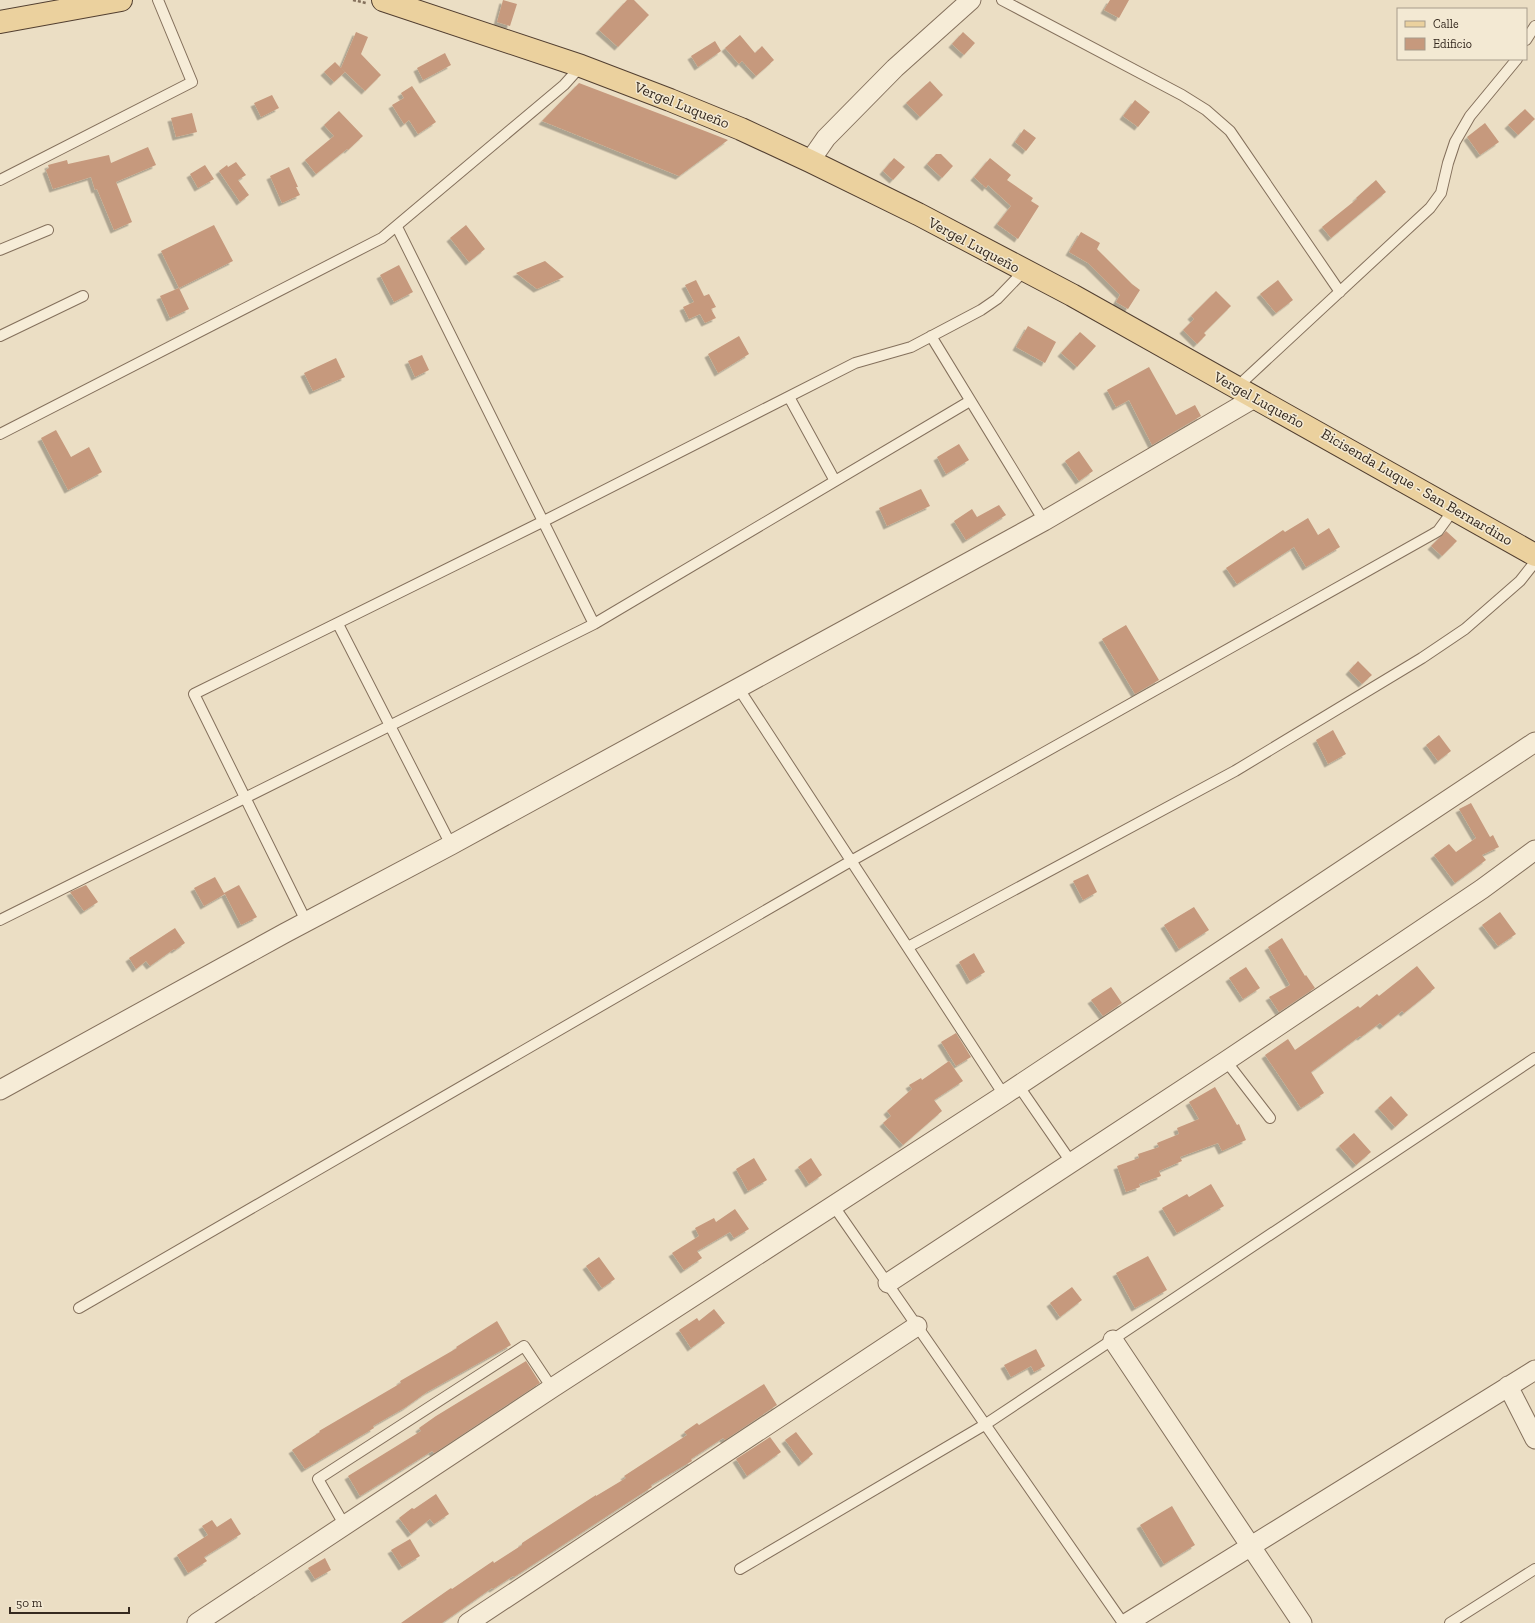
<svg xmlns="http://www.w3.org/2000/svg" width="1535" height="1623" font-family="'Zilla Slab',serif">
<defs>
<filter id="shadow"><feDropShadow dx="-3.5" dy="3.5" stdDeviation="0" flood-color="#0004"/></filter>
</defs>
<rect width="100%" height="100%" fill="#ebdec4"/>
<path fill="#c6997d" filter="url(#shadow)" d="M503,0l14,4 -7,22 -13,-4z
M627,0h7l15,15 -31,32 -19,-17z
M1110,0h19l-10,18 -15,-8z
M356,32l12,5 -7,17 20,21 -16,16 -24,-23z
M963,32l12,11 -11,12 -12,-11z
M740,35l15,18 7,-7 12,14 -18,16 -14,-15 -3,3 -14,-16z
M715,41l6,10 -23,16 -7,-11z
M445,53l6,12 -28,15 -6,-12z
M335,62l10,10 -11,10 -10,-10z
M930,81l13,14 -23,22 -14,-14z
M579,83l126,48 23,9 -49,36 -137,-55z
M412,86l24,36 -18,12 -9,-14 -5,4 -12,-19 12,-7 -3,-5z
M272,95l7,13 -18,9 -7,-14z
M1135,100l15,12 -12,15 -15,-11z
M1525,109l10,10 -17,16 -10,-10z
M339,111l24,25 -15,14 -1,-1 -31,25 -11,-14 29,-24 -10,-11z
M192,113l5,19 -21,5 -5,-19z
M1485,123l14,19 -19,13 -13,-18z
M1024,129l12,9 -10,13 -11,-9z
M148,147l8,18 -40,17 16,40 -18,8 -17,-41 -2,1 -4,-13 -38,12 -7,-19 3,-2 -1,-3 19,-5 1,4 41,-9 2,8z
M936,154h5l12,12 -11,12 -15,-14z
M894,158l11,9 -12,13 -10,-9z
M990,158l21,17 -4,5 26,18 -2,3 8,5 -21,33 -21,-15 14,-18 -23,-21 -2,3 -12,-11z
M236,162l10,13 -8,5 11,15 -9,7 -21,-31 8,-6 1,2z
M205,165l9,14 -16,9 -8,-14z
M289,167l9,20h-2l4,8 -18,8 -12,-27z
M1376,180l10,12 -55,46 -9,-11 35,-28 -1,-1z
M214,225l19,36 -54,27 -18,-37z
M466,225l19,24 -16,13 -19,-24z
M1081,232l19,11 -3,6 35,35 8,6 -12,19 -12,-7 4,-7 -32,-32 -19,-11z
M545,261l19,16 -27,12 -21,-16z
M399,265l14,27 -19,10 -14,-27z
M696,280l8,16 5,-2 7,13 -5,2 5,9 -11,5 -5,-9 -11,5 -6,-12 11,-5 -9,-17z
M1278,280l15,20 -17,13 -16,-19z
M179,288l10,21 -19,9 -10,-22z
M1216,291l15,15 -27,27 2,2 -9,9 -14,-14 11,-11 -3,-3z
M1028,326l28,16 -11,21 -29,-16z
M1080,332l16,14 -19,21 -16,-14z
M739,336l10,18 -31,19 -10,-19z
M422,355l7,15 -14,7 -7,-16z
M336,358l9,19 -32,14 -9,-18z
M1149,367l27,48 19,-10 6,11 -49,29 -23,-45 -13,7 -9,-17z
M56,430l15,27 18,-10 13,25 -34,18 -27,-52z
M959,444l10,16 -23,14 -9,-17z
M1079,451l14,20 -14,10 -14,-20z
M921,489l9,17 -43,20 -8,-18z
M999,505l7,10 -40,25 -12,-19 18,-12 5,8z
M1308,518l10,17 11,-7 11,19 -34,20 -12,-20 -57,37 -11,-16 57,-38 2,2z
M1446,531l11,10 -15,15 -11,-10z
M1126,625l33,55 -24,14 -33,-55z
M1358,661l14,14 -10,9 -13,-13z
M1333,730l13,24 -18,10 -12,-24z
M1439,735l12,16 -13,10 -12,-16z
M1471,803l19,34 3,-2 6,12 -17,8 4,5 -31,23 -21,-28 15,-11 7,8 20,-14 -17,-29z
M1088,874l9,18 -14,8 -10,-19z
M215,877l9,16 15,-8 18,32 -16,8 -16,-31 -21,12 -10,-18z
M86,885l12,17 -14,9 -14,-19z
M1194,907l15,23 -30,19 -15,-24z
M1500,912l16,22 -18,12 -16,-21z
M175,928l10,15 -10,7 -1,-1 -24,17 -4,-5 -10,8 -7,-11z
M1282,938l23,38 1,-1 9,13 -36,24 -10,-15 21,-12 -22,-38z
M974,953l11,19 -15,9 -11,-19z
M1417,966l18,22 -31,25 -2,-2 -19,15 -3,-3 -19,14 -1,-1 -49,36 13,21 -23,15 -36,-53 23,-16 7,11 63,-44 2,2 17,-14 2,2z
M1246,967l14,21 -17,11 -14,-21z
M1111,987l11,16 -19,13 -12,-16z
M956,1033l15,24 -15,9 -15,-24z
M949,1061l14,20 -29,19 8,11 -39,34 -20,-22 8,-7 -4,-5 25,-22 -3,-4 12,-7 1,2z
M1215,1087l22,38 2,-1 7,16 -24,11 -4,-8 -38,14 2,4 -23,10 2,5 -22,8 1,3 -14,5 -9,-26 22,-8 -1,-4 21,-7 -2,-4 22,-9 -2,-6 22,-9 -10,-17z
M1391,1096l17,19 -13,12 -17,-19z
M1354,1133l17,19 -15,13 -17,-19z
M754,1158l13,22 -19,11 -12,-22z
M811,1158l11,17 -13,9 -11,-17z
M1211,1184l13,22 -47,27 -15,-25 25,-14 2,3z
M735,1209l14,20 -15,9 -4,-6 -33,19 5,7 -18,12 -12,-17 27,-17 -4,-8 19,-10 2,4z
M1148,1256l19,34 -32,18 -19,-35z
M599,1257l16,22 -13,9 -16,-22z
M1072,1287l10,13 -22,17 -10,-14z
M714,1309l11,14 -34,25 -12,-18 18,-12 2,3z
M497,1321l14,24 -84,47 -21,15 -33,19 1,2 -69,41 -13,-19 28,-18 -1,-1 82,-48 -1,-2 57,-33 -1,-1z
M1036,1349l9,17 -11,6 -3,-6 -20,11 -7,-12z
M526,1361l14,22 -104,69 -2,1 -2,-2 -72,45 -12,-20 73,-45 -2,-3 17,-12z
M764,1384l13,21 -52,35 -2,-2 -32,21 1,2 -41,24 1,2 -22,14 -116,76 -1,-1 -20,13 -1,-1 -50,35h-41l50,-35 1,1 41,-28 1,2 28,-18v-2l74,-48v1l30,-18 -2,-2 63,-41 -3,-3 13,-9 2,2z
M796,1432l17,22 -11,9 -17,-23z
M770,1437l11,15 -34,24 -11,-17z
M436,1494l13,20 -15,10 -4,-5 -19,15 -12,-16 13,-10 2,1z
M1172,1506l23,39 -31,19 -24,-39z
M231,1518l10,16 -37,23 3,4 -19,12 -11,-18 31,-20 -6,-9 10,-6 5,7z
M410,1539l10,17 -18,11 -11,-17z
M325,1558l6,12 -16,9 -7,-11z"/>
<g fill="none" stroke-linecap="round" stroke-linejoin="round">
<defs>
<path id="service" d="M1002,0l180,95 24,15 24,21 110,161
M1526,40l9,-14
M0,180l192,-98 -34,-82
M397,227l197,397
M0,250l48,-20
M0,336l83,-40
M931,336l113,185
M1237,387l193,-179 11,-15 7,-30 7,-21 15,-26 47,-57
M789,397l46,84
M0,434l382,-196 182,-153 17,-19
M338,624l113,221
M739,689l265,406
M0,920l594,-296 376,-223
M306,921l-112,-227 348,-172 313,-159 56,-16 70,-37 16,-11 27,-28
M908,947l327,-176 187,-113 43,-29 55,-48 15,-19
M1226,1061l44,57
M1018,1085l53,77
M833,1205l290,418
M79,1308l772,-447 582,-327 5,-3 16,-22
M345,1526l-27,-47 206,-133 28,42
M740,1569l246,-145 549,-366
M1450,1623l85,-54"/>
<path id="minor" d="M810,161l16,-23 69,-70 76,-68
M0,1090l285,-157 166,-88 593,-324 212,-124
M888,1283l338,-222 256,-172 53,-39
M1113,1340l189,283
M1508,1386l27,53
M197,1623l355,-235 452,-293 531,-353
M468,1623l449,-297
M1127,1623l408,-253"/>
<path id="primary" d="M383,0l198,66 89,34 71,29 69,32 108,53 154,81 463,260
M0,22l121,-22"/>
</defs>
<use href="#service" stroke="#84705c" stroke-width="12"/>
<use href="#minor" stroke="#84705c" stroke-width="21"/>
<use href="#primary" stroke="#523f30" stroke-width="24"/>
<path stroke="#84705c" stroke-width="2.5" stroke-dasharray="3 2" stroke-linecap="butt" d="M353,0l13,3"/>
<use href="#service" stroke="#f6ecd7" stroke-width="10"/>
<use href="#minor" stroke="#f6ecd7" stroke-width="19"/>
<use href="#primary" stroke="#ebd19e" stroke-width="22"/>
</g>
<g text-anchor="middle" stroke-width="3" stroke-linejoin="round" paint-order="stroke">
<g font-size="15" fill="#35291f" stroke="#f3e9d3">
<text transform="translate(682 105) rotate(22)" y="5">Vergel Luqueño</text>
<text transform="translate(974 245) rotate(28)" y="5">Vergel Luqueño</text>
<text transform="translate(1259 400) rotate(29)" y="5">Vergel Luqueño</text>
<text transform="translate(1417 487) rotate(30)" y="5">Bicisenda Luque - San Bernardino</text>
</g>
</g>
<rect x="1397" y="8" width="130" height="52" fill="#f3e9d3" stroke="#a79c8b"/>
<rect x="1405" y="21" width="20" height="6" fill="#ebd19e" stroke="#a79c8b"/>
<text x="1433" y="28" font-size="12" fill="#35291f">Calle</text>
<rect x="1405" y="38" width="20" height="12" fill="#c6997d" stroke="#a79c8b"/>
<text x="1433" y="48" font-size="12" fill="#35291f">Edificio</text>
<path d="M10 1607v6h119v-6" fill="none" stroke="#35291f" stroke-width="2"/>
<text x="16" y="1607" font-size="12" fill="#35291f" stroke="#f3e9d3" stroke-width="3" paint-order="stroke">50 m</text>
</svg>
